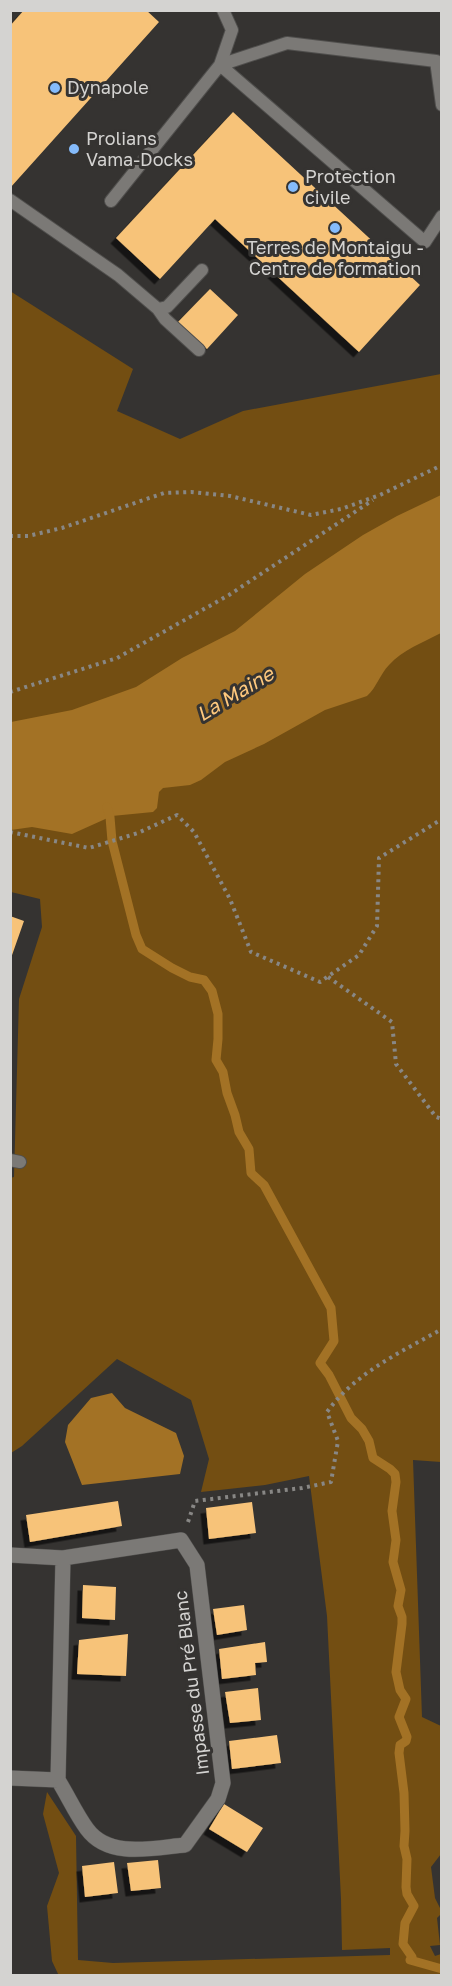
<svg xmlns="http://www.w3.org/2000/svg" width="452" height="1986" font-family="'Golos Text',sans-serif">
<defs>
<filter id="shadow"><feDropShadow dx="-5.5" dy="5.5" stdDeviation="0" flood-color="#0009"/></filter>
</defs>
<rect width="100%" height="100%" fill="#353331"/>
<path fill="#734e12" d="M10,291l123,78 -16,42 63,28 63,-28 198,-37v1088l-28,-2 9,257 19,9v128l-10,13 4,31 6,12v4l-4,4 3,27 -10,1 5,10 6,-2v21l-382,1 -7,-15 -5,-55 12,-33 -16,-59 4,-22 29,44 2,124 35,3 277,-8v-7l-48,2 -1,-51 -14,-283 -18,-140 -44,9 -64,7 8,-33 -18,-59 -74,-41 -95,87 -11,7 -1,-275 4,-1 5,-178 23,-72 -2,-28 -29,-7z"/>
<path fill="#a37225" d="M441,495v138c-17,9 -39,17 -52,32 -9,9 -12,22 -22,31l-42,14 -61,34 -39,18 -24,18 -11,5 -27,3 -4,4 -2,16 -4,4 -41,4 -40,18 -40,-7 -21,3v-108l61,-12 64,-23 46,-29 53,-27 70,-57 58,-39 34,-19z
M112,1393l13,15 51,25 8,23 -4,18 -98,11 -17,-43 3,-17 23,-27z"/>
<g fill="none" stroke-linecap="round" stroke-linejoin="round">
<path stroke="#a37225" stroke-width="9" d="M107,807l3,10 2,24 24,94 6,14 30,19 18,9 14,3 8,11 6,23v25l-2,21 7,12 4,21 8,22 4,17 10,17 2,24 13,12 67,123 3,33 -14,22 9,12 22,43 11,11 7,12 4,17 17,11 5,5 1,8 -4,29 4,29 -3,22 8,28 -3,16 4,11v7l-6,48 4,18 6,9 -7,18 8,20 -1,4 -6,4 -1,8 5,40 1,38 -1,15 3,13 -1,28 1,7 7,12 -9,17 -2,21 9,13 -2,3 32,9"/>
</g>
<path fill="#f7c379" filter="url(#shadow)" d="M24,10h122l13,12 -149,166v-162z
M233,112l187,173 -61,67 -144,-133 -55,60 -44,-41z
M210,289l28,26 -31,34 -29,-27z
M10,916l14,5 -13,37h-1z
M118,1501l4,25 -92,16 -4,-27z
M252,1502l4,31 -47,6 -3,-31z
M83,1585l33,2 -1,33 -33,-2z
M244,1605l3,25 -30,5 -4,-26z
M128,1634l-2,42 -49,-2 2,-34z
M265,1642l2,20 -12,1 1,12 -34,4 -3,-30z
M258,1688l3,32 -31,3 -5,-31z
M277,1735l4,28 -49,6 -3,-28z
M224,1804l39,24 -16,24 -38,-23z
M158,1860l3,28 -30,3 -4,-28z
M114,1862l4,31 -33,4 -3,-31z"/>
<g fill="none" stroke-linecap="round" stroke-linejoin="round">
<defs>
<path id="lane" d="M220,65l205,177 17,-26
M220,65l67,-22 149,18 6,44
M10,200l108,75 40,34 9,-2 35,-37
M111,201l109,-136 12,-35 -9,-20
M158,309l7,10 34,31
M10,1160l10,2"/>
<path id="street" d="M10,1555l53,3 118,-18 16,25 26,218 -5,16 -33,46c-32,3 -76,14 -98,-16 -11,-15 -19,-33 -29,-49l-48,-2
M58,1780l5,-222"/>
</defs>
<use href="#lane" stroke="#504f4d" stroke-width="14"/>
<use href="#street" stroke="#504f4d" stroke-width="16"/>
<path stroke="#888785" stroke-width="4" stroke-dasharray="3 4.5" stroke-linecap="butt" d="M10,536h18l34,-8 102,-35 27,-1 39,4 81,19 30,-6 39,-14 62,-30
M10,692l107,-34 112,-63 144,-95
M10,832l79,16 49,-15 39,-18 17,17 36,67 21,53 69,30 39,-27 18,-29 2,-68 63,-39
M328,977l64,45 4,42 40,53 6,2
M188,1522l7,-21 107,-13 29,-6 7,-41 -11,-29c28,-39 74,-60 115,-83"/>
<use href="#lane" stroke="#7b7976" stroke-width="12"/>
<use href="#street" stroke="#7b7976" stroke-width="15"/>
</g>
<g fill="#85bbfb" stroke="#353331" stroke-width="2">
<circle cx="55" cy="88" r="6"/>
<circle cx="74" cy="149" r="6"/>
<circle cx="293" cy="187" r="6"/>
<circle cx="335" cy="228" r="6"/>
</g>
<g text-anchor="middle" stroke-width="6" stroke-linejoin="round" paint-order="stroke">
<g font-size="18" fill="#d4d3d1" stroke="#353331" text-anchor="start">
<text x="67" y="94">Dynapole</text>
<text x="86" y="145">Prolians<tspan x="86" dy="21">Vama-Docks</tspan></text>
<text x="305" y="183">Protection<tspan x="305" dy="21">civile</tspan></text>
<text x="335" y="254" text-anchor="middle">Terres de Montaigu -<tspan x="335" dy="21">Centre de formation</tspan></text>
</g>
<g font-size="18" fill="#d4d3d1" stroke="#353331">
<text transform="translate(192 1683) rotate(-97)" y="6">Impasse du Pré Blanc</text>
</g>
<g font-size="20" font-style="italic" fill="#ffc97e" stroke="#353331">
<text transform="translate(235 694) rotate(-31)" y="7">La Maine</text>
</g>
</g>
<rect width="452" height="1986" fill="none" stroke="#d4d3d1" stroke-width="24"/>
</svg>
